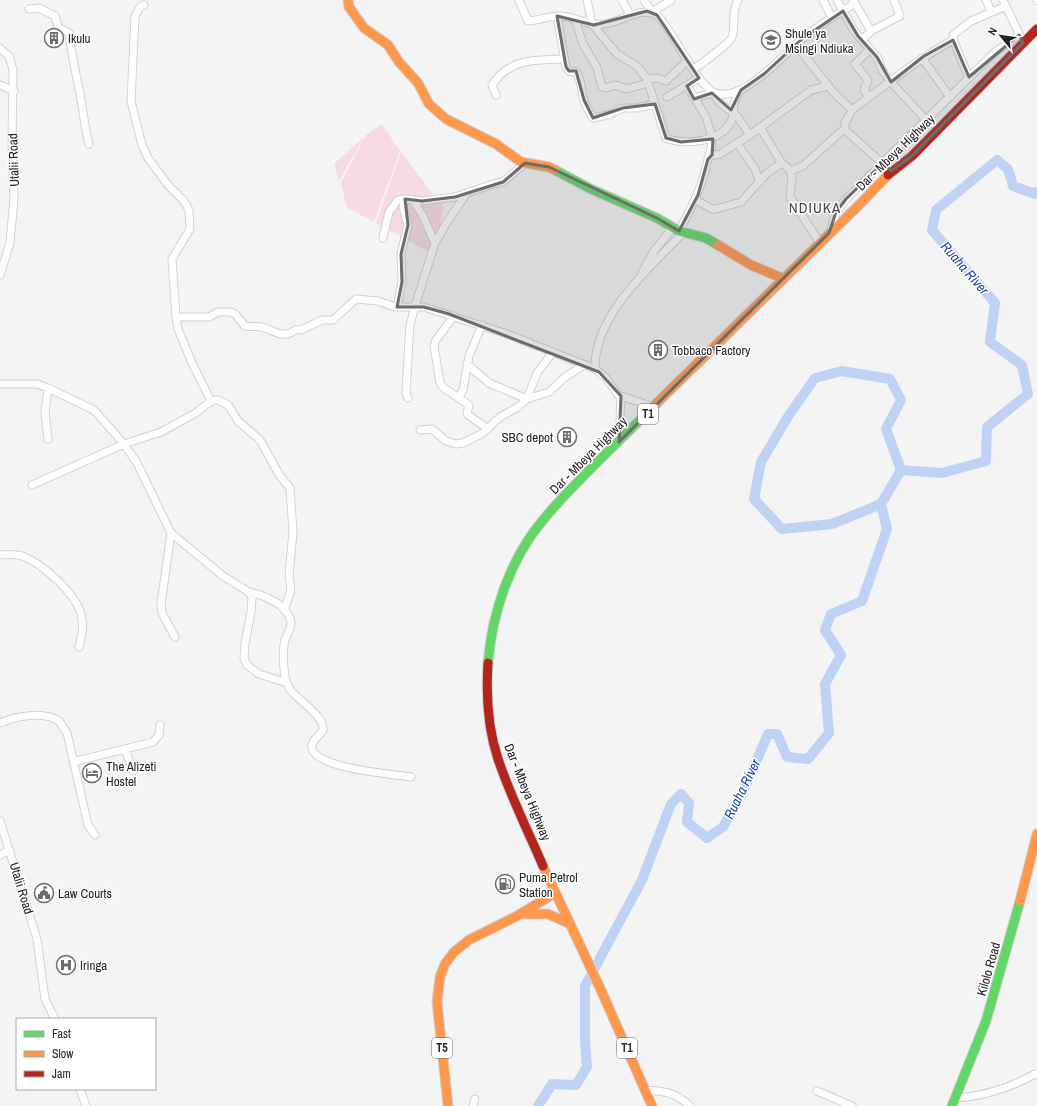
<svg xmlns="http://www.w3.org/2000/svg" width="1037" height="1106" font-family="'Archivo Narrow',sans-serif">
<rect width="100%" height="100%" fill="#f5f4f5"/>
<path fill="#f7dae2" d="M382,124l18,27 -26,71 -27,-14 -6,-25 25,-48z
M364,137l-25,44 -5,-17z
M401,152l42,55 -7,49 -60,-33z"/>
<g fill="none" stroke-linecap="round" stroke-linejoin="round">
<path stroke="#c0d2f3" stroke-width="10" d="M881,504l-49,20 -50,5 -28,-30 7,-37 28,-47 26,-37 27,-7 48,8 11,21 -15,29 15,41
M538,1106l14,-22 24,1 11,-18 -2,-25v-56l57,-106 29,-76 10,-10 8,9 -2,19 20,16 16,-11 20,-35 25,-58h9l10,23 21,2 21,-26 -4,-49 16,-29 -16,-25 6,-16 31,-13 25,-72 -6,-25 20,-34 41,3 44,-12 1,-34 41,-33 -6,-29 -32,-23 5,-39 -63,-73 4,-20 61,-50 11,9 5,17 22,8 2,-2"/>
<defs>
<path id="street" d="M519,0l9,21c11,0 22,-6 33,-5 15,1 27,10 43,8 19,-2 33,-18 53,-9 20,21 30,54 52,74 26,23 75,-35 93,-50 16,-14 35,-24 53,-36
M587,0l5,24 25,30 20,12 10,13 19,59c19,8 58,4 66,-19 2,-5 1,-10 2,-15 1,-5 4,-10 7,-14
M622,0l8,15
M644,0l8,12 19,-12
M823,0l9,18
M837,0l17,31 23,26 5,13 9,12 35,38
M853,0l18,31
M986,0l5,11
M1003,0l18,38
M1037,0v1
M144,5l-4,2 -5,9 -4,85 11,44 6,13 20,27 16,16 5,9 1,19 -18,30 4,58 2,12 14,34 19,38
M29,9l10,-1 16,8 3,11 11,6c2,19 6,37 10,56 4,18 5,37 10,55
M557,16l9,51 3,4 7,1c6,9 5,16 7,25 1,7 7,16 10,21l15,-3 15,-7h14l18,-4
M575,19l8,25 14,24 5,19 4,1 9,-3 12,4 21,-6
M862,40l9,-9 29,-15 -6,-16
M796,45l38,48 18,17
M0,48l9,8 4,14 -1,73 2,56 -4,44 -10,32
M922,58l28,39
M694,69c7,-5 37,-27 38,-32 4,-12 -1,-25 6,-37
M969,78c-3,-9 -17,-37 -16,-43l18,-14 35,-15
M647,79l10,-1 9,3 22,-21
M0,85l14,6
M687,86l19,31 6,20
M711,91l9,12 17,13 13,19
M496,95l-4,-10c18,-27 43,-25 72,-26
M667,97l32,-19
M693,97h5l14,-4
M869,97l-5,-7 4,-10 -13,-16 15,-15
M760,127l21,35 10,9 13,-6 40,-36
M737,143l18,26 5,13
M709,156l11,-2 30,-19 61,-45 17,-4
M790,171l2,6 -2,20 30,46
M891,171l-46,-41v-7l7,-13c33,-25 65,-50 101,-70
M413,200l10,16 12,27
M696,200l16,9h4l25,-7 26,-29 15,-10
M831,229l5,-17 10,-13 148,-146 25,-18
M679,231c13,-24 24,-46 29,-72 2,-10 5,-10 3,-21
M383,238l6,-26 9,-12 9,-1 15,2 33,-4 38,-13 10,-2 22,-19
M642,273l12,-22 19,-24
M397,307l5,-25 -1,-28 7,-29 -5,-18 2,-8
M454,316l-18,24 -2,6 6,37 4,5 25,17 -2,9 21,15
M176,317h33l9,-5h12l5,2 10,12c6,1 11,0 17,1 12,3 20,13 33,3h6l21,-10h11l23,-21 22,2 17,6h29l83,27 88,35 11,9 12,17 36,12
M467,364l22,19 38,16 22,-7 16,-15 19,-12
M595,369c-1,-54 54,-101 89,-137
M0,384h37l11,4 46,22 30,34 13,19 34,70 52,43 26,16 3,5 -1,15 -6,31 -1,15 3,7 12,9 28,9
M48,388l-3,25 3,26
M408,398l-2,-5 4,-68 5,-19 20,-63 12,-21 20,-29
M459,398l4,-8 6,-34 13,-31
M420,430l12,-1 14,12 10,3 7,-1 20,-10 17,-16 18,-10 9,-8 10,-26 16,-21
M619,441l2,-45
M32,485l92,-41 37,-12 33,-18 19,-14h5l10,5 10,16 22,19 20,36 10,12 3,44 -4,43 2,15 -7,20
M171,533l-10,71 1,9 13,24
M0,555c8,-1 14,-1 22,1 20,7 53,37 59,58 3,12 1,21 -2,33
M249,592c14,3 40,12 42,31 0,6 -4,11 -6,17 -3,11 -2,38 4,48 8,12 36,28 34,42 -3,6 -13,11 -11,18 4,21 81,26 99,29
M0,723c16,-7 43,-12 59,-2l8,12 21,92 7,10
M125,749l8,22
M73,762l80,-20 6,-7 1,-10
M0,821l37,118 8,60 10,20
M0,855l10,-5
M80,1089l6,17
M645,1090c19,1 30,2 45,16
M817,1091l35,15
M957,1098c28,-2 55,-11 80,-25
M473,1106l2,-7"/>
<path id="fast" d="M555,170l36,19 66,29 22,13 27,7 12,7
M488,663c4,-50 22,-104 55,-143 34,-41 76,-78 114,-117
M952,1106l34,-85 34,-120"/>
<path id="slow" d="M348,0l1,7 15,21 24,17 11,17 19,21 11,21 17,15 50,25 25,18 28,5 6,3
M718,245l33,20 31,13
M657,403l203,-199 28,-29
M543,866l58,124 51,116
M1020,901l17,-67
M524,914h24l22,10
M448,1106l-11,-104 3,-25 5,-13 9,-12 15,-12 48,-24 38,-23"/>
<path id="jam" d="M888,175l24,-19 125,-127
M488,663c-2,31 0,66 10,96 12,36 30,72 45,107"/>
</defs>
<use href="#street" stroke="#d2d1d2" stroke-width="9"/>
<use href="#fast" stroke="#d2d1d2" stroke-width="11"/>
<use href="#slow" stroke="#d2d1d2" stroke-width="11"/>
<use href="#jam" stroke="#d2d1d2" stroke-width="11"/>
<use href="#street" stroke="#fefdfe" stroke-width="7"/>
<use href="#fast" stroke="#63d668" stroke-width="9"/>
<use href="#slow" stroke="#ff974d" stroke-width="9"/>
<use href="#jam" stroke="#b3261e" stroke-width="9"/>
</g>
<path fill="#6c6c6d" fill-opacity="0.2" stroke="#6c6c6d" stroke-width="3" stroke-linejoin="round" d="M647,11l10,4 42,63 -12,8 7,13 18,-6 19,17 10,-20 23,-16 38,-35 41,-28 15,25 19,21 14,25 33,-26 29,-16 16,37 50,-42 4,8 -111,113 -21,15 -8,-8 -37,36 -10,13 -7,21 -210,209 2,-46 -22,-24 -150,-58 -25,-7h-27l5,-25 -1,-28 7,-29 -3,-26 17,2 33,-4 48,-15 22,-19 24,4 108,51 22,13 19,-36 10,-36 4,-4 1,-16 -32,3 -15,-4 -11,-34 -32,4 -30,10 -9,-18 -8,-29h-7l-3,-4 -9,-51 37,9z"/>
<defs>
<symbol id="building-ring" viewBox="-11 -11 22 22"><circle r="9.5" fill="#fff" stroke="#6c6c6d" stroke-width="1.5"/><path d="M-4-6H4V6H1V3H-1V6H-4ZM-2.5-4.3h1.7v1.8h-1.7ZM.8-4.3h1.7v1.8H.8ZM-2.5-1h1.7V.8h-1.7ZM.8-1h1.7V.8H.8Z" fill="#6c6c6d"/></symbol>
<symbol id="school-ring" viewBox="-11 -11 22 22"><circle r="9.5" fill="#fff" stroke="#6c6c6d" stroke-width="1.5"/><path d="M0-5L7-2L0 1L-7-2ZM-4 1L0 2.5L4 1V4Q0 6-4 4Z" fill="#6c6c6d"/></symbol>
<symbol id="hotel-ring" viewBox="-11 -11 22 22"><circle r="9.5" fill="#fff" stroke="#6c6c6d" stroke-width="1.5"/><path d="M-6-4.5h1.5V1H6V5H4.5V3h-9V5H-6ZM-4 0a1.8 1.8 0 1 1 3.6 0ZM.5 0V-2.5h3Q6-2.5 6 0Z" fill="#6c6c6d"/></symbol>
<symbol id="fuel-ring" viewBox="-11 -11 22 22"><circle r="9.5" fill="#fff" stroke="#6c6c6d" stroke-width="1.5"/><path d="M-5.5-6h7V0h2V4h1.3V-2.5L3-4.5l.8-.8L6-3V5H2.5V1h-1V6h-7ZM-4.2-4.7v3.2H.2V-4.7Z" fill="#6c6c6d"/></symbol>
<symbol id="civic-ring" viewBox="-11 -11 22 22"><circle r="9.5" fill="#fff" stroke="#6c6c6d" stroke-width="1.5"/><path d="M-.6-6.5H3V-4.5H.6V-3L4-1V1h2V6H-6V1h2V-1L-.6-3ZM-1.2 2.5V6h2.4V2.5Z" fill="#6c6c6d"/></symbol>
<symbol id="hospital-ring" viewBox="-11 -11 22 22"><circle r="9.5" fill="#fff" stroke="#6c6c6d" stroke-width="1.5"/><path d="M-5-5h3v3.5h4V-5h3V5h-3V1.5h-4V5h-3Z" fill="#6c6c6d"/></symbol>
</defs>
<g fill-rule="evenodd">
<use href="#building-ring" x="43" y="27" width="22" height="22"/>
<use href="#school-ring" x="760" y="29" width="22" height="22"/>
<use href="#building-ring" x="647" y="339" width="22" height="22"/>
<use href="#building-ring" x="556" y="426" width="22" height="22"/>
<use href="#hotel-ring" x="81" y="762" width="22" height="22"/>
<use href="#fuel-ring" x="494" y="873" width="22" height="22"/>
<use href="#civic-ring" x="33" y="882" width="22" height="22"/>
<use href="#hospital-ring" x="55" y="954" width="22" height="22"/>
</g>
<g text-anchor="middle" stroke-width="3" stroke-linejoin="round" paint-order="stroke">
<g fill="#fff" stroke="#656566" stroke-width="1">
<rect x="638" y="404" width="20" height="20" rx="3"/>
<rect x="432" y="1038" width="20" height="20" rx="3"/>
<rect x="617" y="1038" width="20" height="20" rx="3"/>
</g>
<g font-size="12" font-weight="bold" fill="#232324">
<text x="648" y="418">T1</text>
<text x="442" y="1052">T5</text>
<text x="627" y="1052">T1</text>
</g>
<g font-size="13" fill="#232324" stroke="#fff" text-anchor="start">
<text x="785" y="38">Shule ya<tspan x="785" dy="15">Msingi Ndiuka</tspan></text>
<text x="68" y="43">Ikulu</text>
<text x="672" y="355">Tobbaco Factory</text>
<text x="553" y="442" text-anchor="end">SBC depot</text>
<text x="106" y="771">The Alizeti<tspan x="106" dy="15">Hostel</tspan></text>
<text x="519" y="882">Puma Petrol<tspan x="519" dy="15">Station</tspan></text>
<text x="58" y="898">Law Courts</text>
<text x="80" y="970">Iringa</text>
</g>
<g font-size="13" fill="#232324" stroke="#fff">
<text transform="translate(895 152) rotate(-44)" y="5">Dar - Mbeya Highway</text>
<text transform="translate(13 160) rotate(-92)" y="5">Utalii Road</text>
<text transform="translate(588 455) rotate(-45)" y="5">Dar - Mbeya Highway</text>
<text transform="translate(528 792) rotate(68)" y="5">Dar - Mbeya Highway</text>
<text transform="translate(22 888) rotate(73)" y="5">Utalii Road</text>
<text transform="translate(988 969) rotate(-74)" y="5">Kilolo Road</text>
</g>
<g font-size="14" font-style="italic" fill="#1c49a1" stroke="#fff">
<text transform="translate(965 268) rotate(49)" y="5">Ruaha River</text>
<text transform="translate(742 789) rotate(-64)" y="5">Ruaha River</text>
</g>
<g font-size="15" letter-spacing="1" fill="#484649" stroke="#fff">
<text x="815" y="213">NDIUKA</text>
</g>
</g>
<rect x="16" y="1018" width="140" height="72" fill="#ffffff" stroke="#a7a7a7"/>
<rect x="24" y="1031" width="20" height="6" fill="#63d668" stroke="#a7a7a7"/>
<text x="52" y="1038" font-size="12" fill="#232324">Fast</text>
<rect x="24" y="1051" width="20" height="6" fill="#ff974d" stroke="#a7a7a7"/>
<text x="52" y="1058" font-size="12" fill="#232324">Slow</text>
<rect x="24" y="1071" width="20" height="6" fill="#b3261e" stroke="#a7a7a7"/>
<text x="52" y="1078" font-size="12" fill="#232324">Jam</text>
<g transform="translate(1001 36) rotate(299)" stroke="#ffffff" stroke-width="3" paint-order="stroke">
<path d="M0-3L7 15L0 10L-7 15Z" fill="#232324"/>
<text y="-6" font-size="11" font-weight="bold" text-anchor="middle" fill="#232324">N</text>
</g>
</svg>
